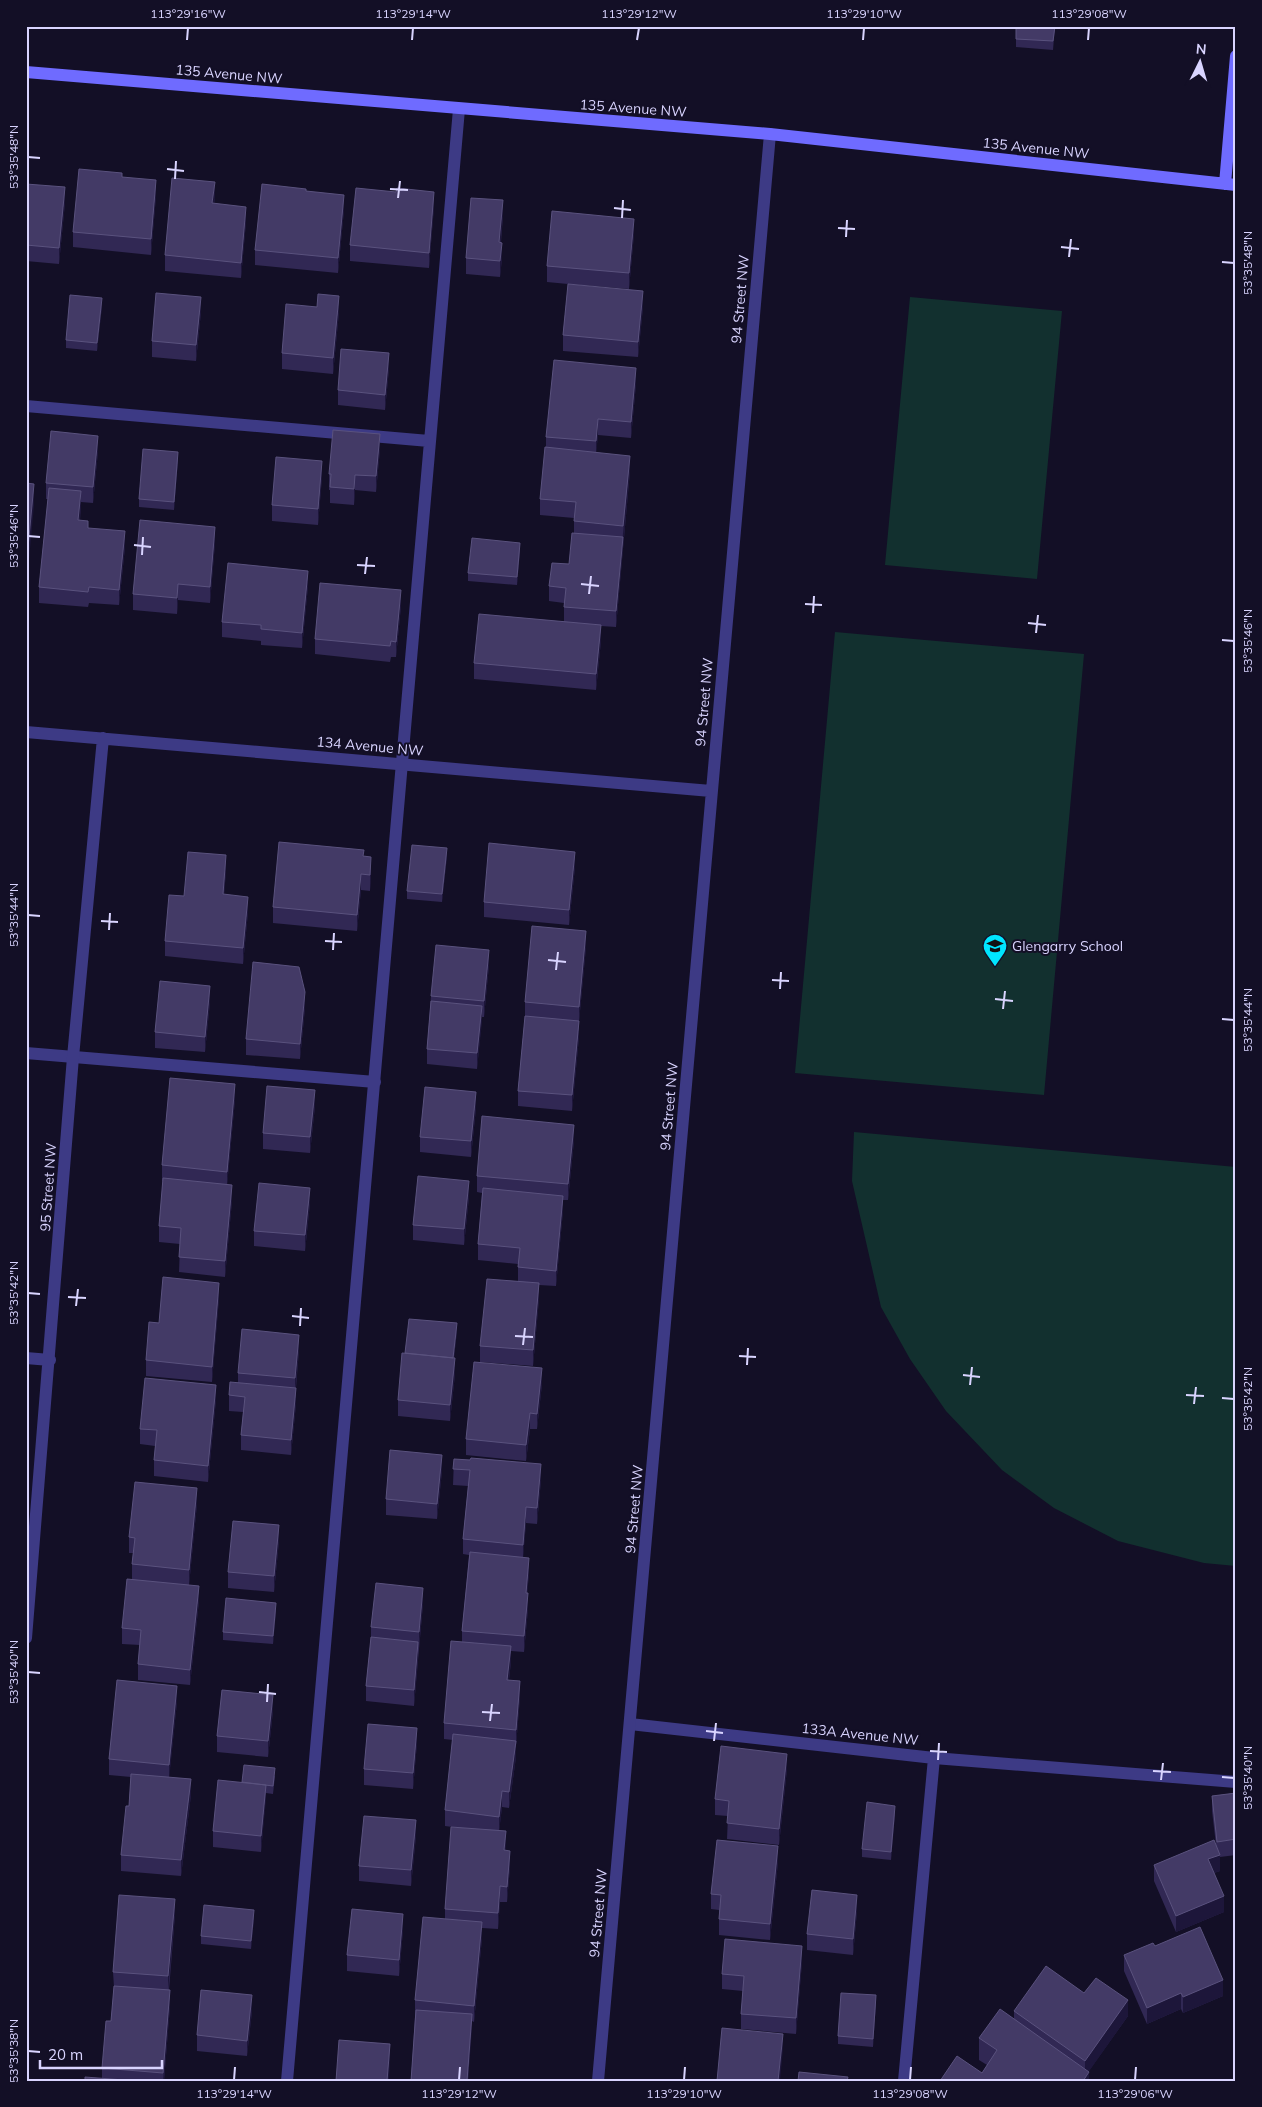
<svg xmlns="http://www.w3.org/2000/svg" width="1262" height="2107" font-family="Mulish,sans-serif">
<rect width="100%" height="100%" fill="#130f26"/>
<path fill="#12302f" d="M910,297l152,14 -25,268 -152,-14z
M835,632l249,22 -40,441 -249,-22z
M854,1132l382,35v399l-32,-3 -86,-22 -64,-33 -52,-38 -56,-59 -36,-52 -29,-52 -29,-126z"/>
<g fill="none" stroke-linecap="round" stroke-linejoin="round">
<path stroke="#3d3a85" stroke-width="12" d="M26,406l403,35
M26,1053l349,29
M630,1724l304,34 302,24
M287,2081l172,-1972
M904,2081l30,-323"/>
<path stroke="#3d3a85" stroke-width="12" d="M26,732l685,59
M26,1358l24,2
M26,1638l47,-581 30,-319
M598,2081l172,-1947"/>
<path stroke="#6f6bff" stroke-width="12" d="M26,72l744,62 466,51
M1225,184l11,-128"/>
</g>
<path fill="#312854" d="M1016,26h39l-2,24 -37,-3z
M122,177l34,19 -5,59 -78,-8v-15z
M26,184l39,19 -6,61 -33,-3z
M306,191l38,19 -6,63 -83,-8v-15z
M396,192l38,15 -5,61 -79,-7v-16z
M215,198l-1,5 32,19 -5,56 -76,-7v-16z
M503,216l-2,26 1,16 -2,19 -34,-3v-16z
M634,234l-5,55 -60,-5 74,23 -5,50 -75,-6v-16l5,-51 -21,-2v-16z
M102,306l-5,45 -31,-3v-8z
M201,312l-5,49 -44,-4v-16z
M339,312l-6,62 -51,-5v-16z
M389,369l-4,41 -47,-5v-15z
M636,384l-5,54 -33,-3 -2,17 34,19 -14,156 -15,-1v15l-5,49 -122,-11v-16l90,-42v-18l-15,-2v-15l20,-22 5,-31v-15l-34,-3v-16l6,-51v-11z
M380,449l-4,43 -21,-2 -1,15 -24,-2v-13h-1v-16z
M98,451l-5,52 -12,-1 -1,19 8,7 37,19 -6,58 -30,-2 -1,4 -49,-4v-16l9,-88h-2v-16z
M178,460l-4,50 -35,-3v-8z
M322,477l-4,48 -46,-4v-16z
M215,543l-5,60 -32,-3 -1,14 -44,-4v-16z
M520,551l-3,34 -49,-4v-8z
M308,586l-6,62 -41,-3v-4l-39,-4v-15z
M401,606l-5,51h-5l-1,5 -75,-8v-15z
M364,856l7,17 -1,18 -9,-1 -4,41 -84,-8v-16z
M447,856l-5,46 -35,-3v-8z
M575,867l-6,58 -85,-8v-15z
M226,871l-2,24 24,17 -5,52 -78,-8v-15l19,-45z
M586,947l-7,75v15l-7,74 -54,-5v-15l7,-75v-14z
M489,965l-5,52h-2l-5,52 -50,-5v-15l4,-53z
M210,1002l-5,50 -50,-4v-16z
M305,1008l-5,51 -54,-4v-16z
M235,1100l-8,85 5,16 -7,76 -46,-5 1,-28 -21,-2v-16l4,-45h-1v-16z
M315,1106l-5,47 -47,-4v-16z
M476,1108l-5,49 -51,-5v-15z
M574,1141l-6,59h-5v11l-7,75 -17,-1v14l-6,67 -53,-4v-16l38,-64v-18l-40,-4v-16l4,-51 -5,-1v-16z
M469,1197l-5,48 -51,-5v-15z
M310,1203l-5,48 -51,-5v-15z
M219,1298l-7,84 -66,-6v-16l13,-37z
M457,1331l-3,27 1,16 -5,47 -52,-5v-16l7,-47z
M299,1350l-3,38v16l-5,51 -50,-5v-15l2,-23 -14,-1v-16l9,-12v-10z
M542,1384l-5,45h-7l-4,32 -60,-6v-16z
M216,1400l-8,82 -54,-6v-16l1,-14 -15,-2v-15z
M454,1459l87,21 -4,44 -11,-1 -3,34 6,17 -2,19 1,16 -4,43 -13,-1v11l-2,18 11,17 -4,49v11l-7,51 -7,-1 -3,24 11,36 -3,35h-7l-2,27 -16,-1v10l-8,84 -2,-1 -4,60h-57l4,-65v-16l30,-81v-10l15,-81 -15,-2v-16l8,-70 -9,-1v-16l18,-81v-11l7,-76 -6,-1v-15l5,-53 -15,-1z
M442,1471l-5,48 -51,-4v-16z
M197,1504l-8,81 10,16 -9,84 -52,-5v-16l2,-19 -18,-1v-16l10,-49v-15l1,-11h-4v-16z
M279,1541l-5,51 -46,-4v-16z
M423,1604l-9,102 -48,-5v-15l5,-49v-10z
M276,1611l-3,33 -50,-4v-8z
M177,1702l-8,75 22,18 -10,81 -60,-5v-16l8,-49 2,-29 -22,-2v-16z
M273,1711l-5,46 -51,-5v-16z
M417,1743l-4,46 -49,-4v-16z
M787,1769l-8,76 -52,-6 1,-23 -13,-1v-16z
M275,1776l-2,18 -7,-1 -5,59 -48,-5v-16l29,-49z
M1236,1793v62l-16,2v14l-6,2 10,39 -48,20 -22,-51v-16l62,-20 -4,-34v-15z
M895,1814l-4,46 -29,-3v-8z
M416,1836l-5,50 -52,-5v-15z
M778,1862l-8,78 -51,-5v-25l-8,-1v-15z
M857,1911l-4,44 -46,-5v-16z
M175,1915l-6,75 1,16 -6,75h-79l17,-3v-10l9,-47 3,-34 -1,-15z
M254,1918l-3,31 -50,-5v-8z
M403,1930l-4,46 -52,-5v-16z
M1155,1946l68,50 -40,17 -2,-4 -34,15 -23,-53v-16z
M802,1962l-6,72 -55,-5v-15l2,-23 -21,-2v-15z
M1084,1993l44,23 -40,56 1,9 -107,-8 5,-8 -8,-5v-22l35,-18v-9z
M876,2003l-3,44 -35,-3v-8z
M252,2011l-5,45 -50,-5v-16z"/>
<path fill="#1d163a" d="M156,180v16l-5,59v-16z
M215,182v16l-3,21v-16z
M65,187v16l-6,61v-16z
M434,192v15l-5,61v-15z
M344,195v15l-6,63v-15z
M503,200v16l-4,42v-16z
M246,207v15l-5,56v-15z
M634,219v15l-5,55v-16z
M502,243v15l-2,19v-16z
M643,291v16l-5,50v-15z
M339,296v16l-6,62v-16z
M201,297v15l-5,49v-16z
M102,298v8l-5,45v-8z
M389,353v16l-4,41v-15z
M636,368v16l-5,54v-16z
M598,419v16l-2,22v-16z
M380,434v15l-4,43v-16z
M98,436v15l-5,52v-16z
M178,452v8l-4,50v-8z
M630,456v15l-14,156v-16z
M322,461v16l-4,48v-16z
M355,475v15l-1,15v-16z
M34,484v22l-8,86v-23z
M81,491v15l-3,30v-16z
M215,527v16l-5,60v-16z
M125,531v16l-6,58v-15z
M520,543v8l-3,34v-8z
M308,571v15l-6,62v-15z
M178,584v16l-1,14v-16z
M401,590v16l-5,51v-15z
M601,625v16l-5,49v-16z
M447,848v8l-5,46v-8z
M575,852v15l-6,58v-15z
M226,855v16l-3,39v-16z
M371,857v16l-1,18v-16z
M361,874v16l-4,41v-16z
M248,897v15l-5,52v-16z
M586,931v16l-7,75v-15z
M489,950v15l-5,52v-16z
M210,986v16l-5,50v-15z
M305,992v16l-5,51v-15z
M482,1006v16l-5,47v-16z
M579,1021v16l-7,74v-16z
M235,1084v16l-8,87v-15z
M315,1090v16l-5,47v-16z
M476,1092v16l-5,49v-16z
M574,1125v16l-6,59v-16z
M469,1181v16l-5,48v-16z
M232,1185v16l-7,76v-16z
M310,1188v15l-5,48v-16z
M563,1196v15l-7,75v-15z
M219,1283v15l-7,84v-15z
M539,1283v16l-6,67v-16z
M457,1323v8l-4,35v-8z
M299,1335v15l-4,44v-16z
M455,1358v16l-5,47v-16z
M542,1368v16l-5,45v-15z
M216,1385v15l-8,82v-16z
M296,1388v16l-5,51v-15z
M530,1413v16l-4,32v-16z
M442,1455v16l-5,48v-15z
M541,1464v16l-4,44v-16z
M197,1488v16l-8,82v-16z
M526,1507v16l-3,37v-15z
M279,1525v16l-5,51v-16z
M529,1558v16l-3,35v-16z
M199,1586v15l-9,84v-15z
M423,1588v16l-4,43v-15z
M528,1593v16l-4,43v-16z
M276,1603v8l-3,33v-8z
M418,1642v15l-4,49v-16z
M511,1646v16l-4,34v-16z
M520,1681v16l-4,49v-16z
M177,1686v16l-8,79v-16z
M273,1695v16l-5,46v-16z
M417,1728v15l-4,46v-16z
M516,1741v16l-7,51v-16z
M787,1754v15l-8,76v-16z
M191,1779v16l-10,81v-16z
M266,1785v15l-5,52v-16z
M502,1791v16l-3,26v-16z
M895,1806v8l-4,46v-8z
M416,1820v16l-5,50v-16z
M506,1831v16l-2,19v-16z
M778,1846v16l-8,78v-16z
M510,1851v16l-3,35v-15z
M1220,1855v16l-12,4v-16z
M500,1886v16l-2,27v-16z
M857,1895v16l-4,44v-16z
M1224,1896v16l-48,20v-16z
M175,1899v16l-7,76v-15z
M254,1910v8l-3,31v-8z
M403,1914v16l-4,46v-16z
M482,1922v16l-8,84v-16z
M802,1946v16l-6,72v-16z
M1223,1980v16l-40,17v-16z
M170,1990v16l-6,75h-1z
M1181,1993v16l-34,15v-16z
M252,1995v16l-5,45v-15z
M876,1995v8l-3,44v-8z
M1128,2000v16l-43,61v-16z
M472,2014v16l-4,51h-1z
M783,2034v15l-3,32h-2z
M390,2044v16l-1,21h-2z
M1089,2072v9h-6z"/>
<path fill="#433a66" stroke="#5a527e" d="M1016,26h39l-2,15 -37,-2z
M79,169l43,4v4l34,3 -5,59 -78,-7z
M172,178l43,4 -3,21 34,4 -5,56 -76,-8z
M26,184l39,3 -6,61 -33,-3z
M262,184l44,5v2l38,4 -6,63 -83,-8z
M356,188l40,4 1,-4 37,4 -5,61 -79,-8z
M471,198l32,2 -4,42 3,1 -2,18 -34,-3z
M552,211l82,8 -5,54 -82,-7z
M568,284l75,7 -5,51 -75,-7z
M156,293l45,4 -5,48 -44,-4z
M318,294l21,2 -6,62 -51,-5 4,-49 31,3z
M70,295l32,3 -5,45 -31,-3z
M341,349l48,4 -4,42 -47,-5z
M554,360l82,8 -5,54 -33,-3 -2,22 -50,-4z
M333,430l47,4 -4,42 -21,-1 -1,14 -24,-2 1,-13h-2z
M51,431l47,5 -5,51 -47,-4z
M545,447l85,9 -7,70 -49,-5 2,-19 -36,-3z
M143,449l35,3 -4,50 -35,-3z
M276,457l46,4 -4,48 -46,-4z
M26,483l8,1 -8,85z
M49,488l32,3 -3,29 10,1v7l37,3 -6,59 -30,-3 -1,5 -49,-5z
M140,520l75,7 -5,60 -32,-3 -1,14 -44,-4z
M572,533l51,4 -7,74 -52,-4 2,-19 -17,-2 3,-23 17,1z
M472,538l48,5 -3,34 -49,-4z
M228,563l80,8 -6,62 -41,-4v-4l-39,-3z
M320,583l81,7 -5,52 -5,-1 -1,5 -75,-7z
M479,614l122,11 -5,49 -122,-11z
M279,842l85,8 -1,6 8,1 -1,18 -9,-1 -4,41 -84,-8z
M489,843l86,9 -6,58 -85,-8z
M412,845l35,3 -5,46 -35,-3z
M188,852l38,3 -3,39 25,3 -5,51 -78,-7 4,-46 15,1z
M532,926l54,5 -7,76 -54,-5z
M436,945l53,5 -5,51 -53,-5z
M253,962l46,5 6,25 -5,52 -54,-5z
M160,981l50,5 -5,51 -50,-5z
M431,1001l51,5 -5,47 -50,-4z
M525,1016l54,5 -7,74 -54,-4z
M170,1078l65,6 -8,88 -65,-7z
M267,1086l48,4 -5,47 -47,-4z
M425,1087l51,5 -5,49 -51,-4z
M482,1116l92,9 -6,59 -91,-8z
M418,1176l51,5 -5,48 -51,-4z
M163,1178l69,7 -7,76 -46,-4 2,-29 -22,-2z
M259,1183l51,5 -5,47 -51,-4z
M483,1188l80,8 -7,75 -38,-4 2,-19 -42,-4z
M163,1277l56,6 -7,84 -66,-7 3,-38 10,1z
M487,1279l52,4 -6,67 -53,-4z
M409,1319l48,4 -4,35 -48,-5z
M242,1329l57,6 -4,43 -57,-5z
M402,1353l53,5 -5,47 -52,-5z
M474,1362l68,6 -5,46 -7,-1 -4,32 -60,-6z
M145,1378l71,7 -8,81 -54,-6 3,-30 -17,-1z
M230,1382l66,6 -5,52 -50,-5 4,-38 -16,-2z
M390,1450l52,5 -5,49 -51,-5z
M471,1458l70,6 -4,44 -11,-1 -3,38 -60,-6 7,-69 -17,-1 1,-10 16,1z
M135,1482l62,6 -8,82 -57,-6 3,-26 -6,-1z
M233,1521l46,4 -5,51 -46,-4z
M470,1552l59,6 -3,35h2l-4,43 -62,-5z
M127,1579l72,7 -9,84 -52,-6 3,-34 -19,-2z
M376,1583l47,5 -4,44 -48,-5z
M226,1598l50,5 -3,33 -50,-4z
M371,1637l47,5 -4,48 -48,-4z
M451,1641l60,5 -4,34 13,1 -4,49 -72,-7z
M117,1680l60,6 -8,79 -60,-6z
M222,1690l51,5 -5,46 -51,-5z
M368,1724l49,4 -4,45 -49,-4z
M453,1734l63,7 -7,51 -7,-1 -3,26 -54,-7z
M721,1746l66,8 -8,75 -52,-6 2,-22 -14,-2z
M244,1765l31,3 -2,18 -31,-4z
M131,1774l60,5 -10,81 -60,-5 5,-49h3z
M218,1780l48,5 -5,51 -48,-5z
M1236,1793v46l-19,3 -5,-46z
M867,1802l28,4 -4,46 -29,-3z
M364,1816l52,4 -5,50 -52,-4z
M451,1827l55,4 -2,19 6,1 -3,36 -7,-1 -2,27 -53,-4z
M717,1840l61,6 -8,78 -51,-5 2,-24 -10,-1z
M1214,1840l6,15 -12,4 16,37 -48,20 -22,-51z
M812,1890l45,5 -4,44 -46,-5z
M119,1895l56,4 -7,77 -55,-4z
M204,1905l50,5 -3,31 -50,-5z
M352,1909l51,5 -4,46 -52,-5z
M423,1917l59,5 -8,84 -59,-6z
M1200,1927l23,53 -40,17 -2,-4 -34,15 -23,-53 29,-12 2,3z
M725,1939l77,7 -6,72 -55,-4 3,-38 -22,-2z
M1046,1966l38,27 12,-15 32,22 -43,61 -71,-50z
M114,1986l56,4 -7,83 -61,-5 4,-47h5z
M201,1990l51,5 -5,46 -50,-6z
M841,1993l35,2 -3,44 -35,-3z
M1000,2009l89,63 -6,9h-143l17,-25 25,17 15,-23 -18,-12z
M416,2010l56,4 -5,67h-56z
M722,2028l61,6 -5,47h-61z
M339,2040l51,4 -3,37h-51z
M799,2072l49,5 -1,4h-49z
M85,2077l52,4h-52z"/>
<path fill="none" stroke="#d9d4ff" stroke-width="2" d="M187,40l1,-12M412,40l1,-12M637,40l2,-12M863,40l1,-12M1088,40l1,-12M28,157l12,1M167,169l17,2M175,179l1,-18M390,189l18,1M398,198l2,-17M614,208l17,2M622,218l1,-18M838,228l17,1M846,237l1,-17M1061,247l18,2M1069,257l2,-18M1222,262l12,1M28,536l12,1M134,545l17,2M142,555l1,-18M357,565l18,1M365,574l2,-17M581,584l18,2M589,594l2,-18M805,604l17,1M813,613l1,-17M1028,623l18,2M1036,633l2,-18M1222,640l12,1M28,915l12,1M101,921l17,1M109,930l1,-17M325,941l17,1M333,950l1,-17M548,960l18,2M556,970l2,-18M772,980l17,1M780,989l1,-17M995,999l18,2M1003,1009l2,-18M1222,1019l12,1M28,1293l12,1M68,1297l18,1M76,1306l2,-17M292,1316l17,2M300,1326l1,-18M515,1336l18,1M523,1345l2,-17M739,1356l17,1M747,1365l1,-17M963,1375l17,2M970,1385l2,-18M1186,1395l18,1M1222,1398l12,1M1194,1404l2,-17M28,1672l12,1M259,1692l17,2M267,1702l1,-18M482,1712l18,1M490,1721l2,-17M706,1731l17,2M714,1741l2,-18M930,1751l17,1M938,1760l1,-17M1153,1771l18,1M1222,1777l12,1M1161,1780l2,-17M28,2051l12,1M234,2080l1,-13M459,2080l1,-13M684,2080l1,-13M910,2080l1,-13M1135,2080l1,-13"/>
<defs>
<symbol id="school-pin" viewBox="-11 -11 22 30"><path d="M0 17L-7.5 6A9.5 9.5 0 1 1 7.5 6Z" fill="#00e5ff" stroke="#130f26"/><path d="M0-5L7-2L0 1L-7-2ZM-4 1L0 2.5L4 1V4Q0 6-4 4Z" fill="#111"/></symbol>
</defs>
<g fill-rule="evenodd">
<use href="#school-pin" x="981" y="932" width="28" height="38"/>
</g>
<g text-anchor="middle" stroke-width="4" stroke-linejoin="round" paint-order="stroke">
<g font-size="14" fill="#d9d4ff" stroke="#130f26">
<text transform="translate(229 74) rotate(5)" y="5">135 Avenue NW</text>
<text transform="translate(633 108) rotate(4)" y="5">135 Avenue NW</text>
<text transform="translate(1036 148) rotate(6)" y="5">135 Avenue NW</text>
<text transform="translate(740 299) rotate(-85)" y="5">94 Street NW</text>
<text transform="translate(704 702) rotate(-85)" y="5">94 Street NW</text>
<text transform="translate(370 746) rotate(5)" y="5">134 Avenue NW</text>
<text transform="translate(669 1106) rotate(-85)" y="5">94 Street NW</text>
<text transform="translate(48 1187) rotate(-86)" y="5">95 Street NW</text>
<text transform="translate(634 1509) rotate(-85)" y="5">94 Street NW</text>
<text transform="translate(860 1734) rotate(6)" y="5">133A Avenue NW</text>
<text transform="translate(598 1913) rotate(-85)" y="5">94 Street NW</text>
</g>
<g font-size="14" fill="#d9d4ff" stroke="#130f26" text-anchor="start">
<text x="1012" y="951">Glengarry School</text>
</g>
</g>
<rect width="1262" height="2107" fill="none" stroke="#130f26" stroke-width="55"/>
<g transform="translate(1200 62) rotate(5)" stroke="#130f26" stroke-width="4" paint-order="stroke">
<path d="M0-4L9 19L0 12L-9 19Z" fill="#d9d4ff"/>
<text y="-8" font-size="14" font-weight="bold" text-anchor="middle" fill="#d9d4ff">N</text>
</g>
<path d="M40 2060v8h122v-8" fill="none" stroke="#d9d4ff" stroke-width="2.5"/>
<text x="48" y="2060" font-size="15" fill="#d9d4ff" stroke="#130f26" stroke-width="4" paint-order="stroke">20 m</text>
<rect x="28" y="28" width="1206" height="2052" fill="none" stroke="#d9d4ff" stroke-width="2"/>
<g font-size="12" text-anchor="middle" fill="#d9d4ff">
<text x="188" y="18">113°29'16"W</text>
<text x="413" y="18">113°29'14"W</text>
<text x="639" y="18">113°29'12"W</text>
<text x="864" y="18">113°29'10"W</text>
<text x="1089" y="18">113°29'08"W</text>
<text transform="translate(14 157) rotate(-90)" y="4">53°35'48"N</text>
<text transform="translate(1248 263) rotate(-90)" y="4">53°35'48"N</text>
<text transform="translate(14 536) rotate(-90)" y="4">53°35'46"N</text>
<text transform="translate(1248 641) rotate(-90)" y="4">53°35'46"N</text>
<text transform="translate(14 915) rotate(-90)" y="4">53°35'44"N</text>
<text transform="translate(1248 1020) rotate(-90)" y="4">53°35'44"N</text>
<text transform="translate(14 1293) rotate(-90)" y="4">53°35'42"N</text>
<text transform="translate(1248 1399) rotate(-90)" y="4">53°35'42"N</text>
<text transform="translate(14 1672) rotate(-90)" y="4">53°35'40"N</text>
<text transform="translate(1248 1778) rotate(-90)" y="4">53°35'40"N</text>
<text transform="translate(14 2051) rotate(-90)" y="4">53°35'38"N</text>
<text x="234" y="2098">113°29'14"W</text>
<text x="459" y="2098">113°29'12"W</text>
<text x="684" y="2098">113°29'10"W</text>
<text x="910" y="2098">113°29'08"W</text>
<text x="1135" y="2098">113°29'06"W</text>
</g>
</svg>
